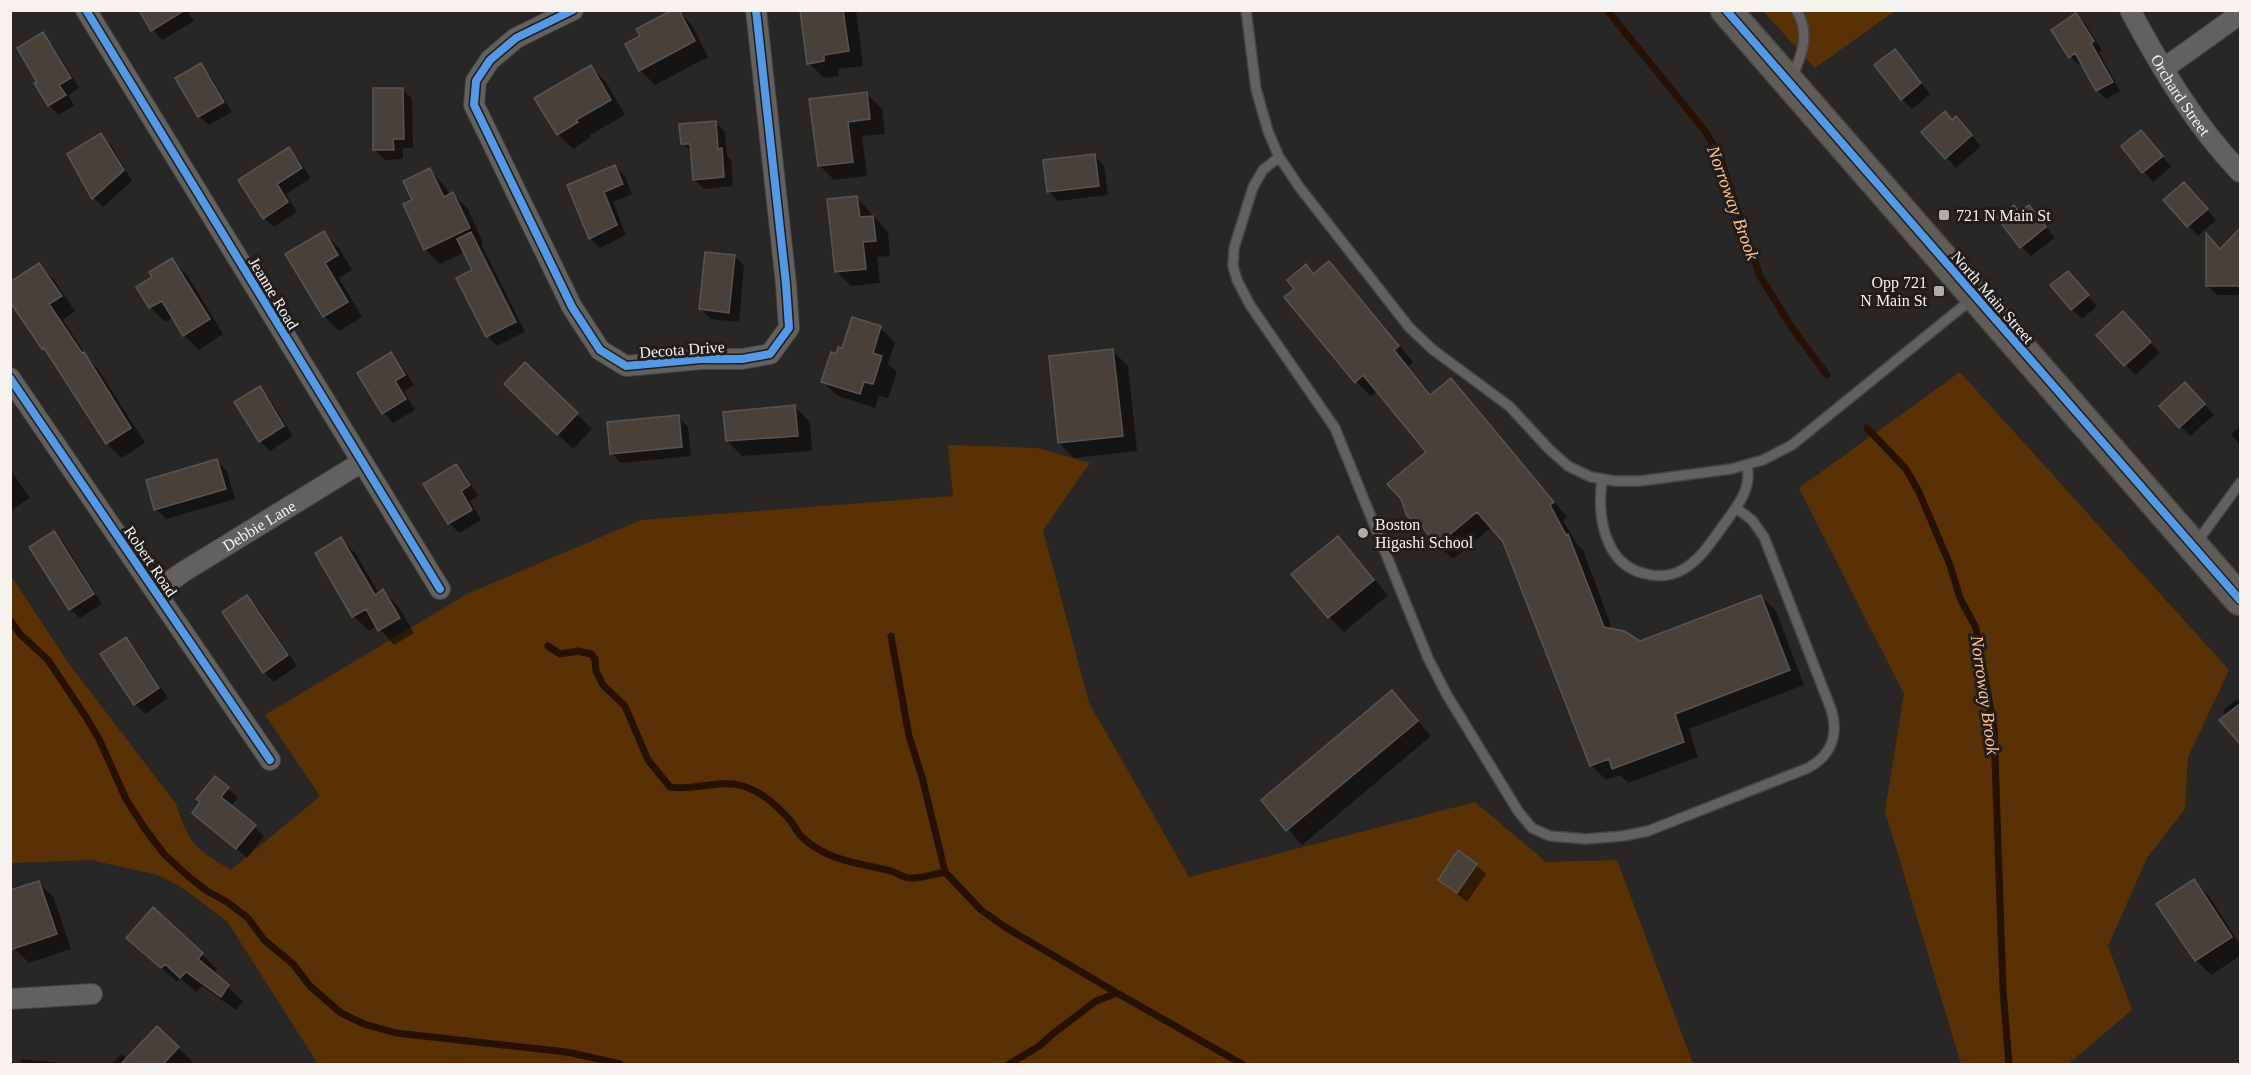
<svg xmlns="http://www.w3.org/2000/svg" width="2251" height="1075" font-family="Georgia,serif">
<rect width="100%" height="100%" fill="#292725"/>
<path fill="#593105" d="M1763,11h132l-80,57z
M1960,372l269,298 -41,87 -3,52 -38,49 -39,88 24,64 -64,54h-107l-76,-253 19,-117 -105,-206z
M948,445l89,3 53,15 -47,67 46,173 100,174 286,-75 71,60 71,-2 76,204h-1375l-91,-143 -46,-34 -23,-12 -67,-15 -80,3 -1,-289 57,87 109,143c13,41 19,44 55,66l89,-74 -55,-81 202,-121 174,-74 312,-24z"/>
<path fill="#0007" d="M140,10h47l7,11 -32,19 -9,-10z
M678,10l14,15 16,32 -53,28 -15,-15z
M802,10h54l7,56 -25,3 1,7 -15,2 -15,-15z
M2076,15l9,8 17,27 -3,2 21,39 -14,8 -9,-9 -15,-27 -3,2 -9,-8z
M42,34l10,10 27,44 -11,7 6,10 -15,10 -10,-10 -10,-23z
M1895,51l35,43 -18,15 -10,-10z
M201,65l9,10 22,37 -23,13 -10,-9z
M591,67l15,15 19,33 -35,20 1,2 -18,12 -15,-15z
M403,89l9,10 1,49h-10v11l-18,1 -10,-10z
M867,94l15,15 3,25 -23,2 5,40 -33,4 -15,-15z
M1953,121l12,7 16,18 -25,22 -33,-36z
M715,122l10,10 2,23 4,5 2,26 -29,3 -10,-10 -2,-26 -9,-10z
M2141,132l30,35 -18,15 -30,-35z
M101,135l10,10 21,36 -29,26 -9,-9 -25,-43z
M288,149l10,10 13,19 -25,16 11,18 -23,15 -10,-9z
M1095,156l9,10 4,29 -50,6 -10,-10z
M615,167l10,10 7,17 -19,8 13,33 -26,13 -10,-10 -21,-53z
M429,170l15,15 6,10 3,-1 15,15 15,34 -2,1 44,88 -28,14 -10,-10 -13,-65 -9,-19 -25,12 -15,-15 -11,-48z
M2193,194l23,26 -18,16 -33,-35z
M857,198l31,34 2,24 -13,1 3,26 -29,3 -15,-15z
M2029,207l26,31 -24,18 -10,-9 -1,-33z
M324,233l15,15 13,22 -13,8 23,39 -23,14 -15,-15z
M2240,244v51h-23l-9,-9 13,-36z
M735,256l9,10 -5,56 -28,-3 -10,-10z
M172,260l15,15 36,59 -24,16 -15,-15 -10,-18 -9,5 -15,-15 -12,-19 16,-10z
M1329,263l15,15 69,84 -5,4 24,29 18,-15 15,14 102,123 -4,3 14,24 6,6 30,81 27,11 121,-46 15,15 28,74 -115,44 9,28 -70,26 -8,-8 -14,5 -15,-15 -87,-224 -12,-14 -39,32 -45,-44 20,-63 -50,-61 -7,5 -15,-14 -60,-93 10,-23 8,9z
M39,265l15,15 21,31 -12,9 27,41 8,8 47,74 -23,15 -15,-14 -64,-96z
M2068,273l29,33 -15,13 -10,-10z
M2133,323l27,30 -25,22 -37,-40z
M880,328l15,14 -7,22 9,8 -9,26 -9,-2 -4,12 -37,-12 -15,-14 14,-27z
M1113,351l15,15 9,85 -63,7 -15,-15z
M391,354l9,10 14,21 -10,6 11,19 -22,13 -9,-10 -25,-39z
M525,364l67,65 -19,20 -67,-65z
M259,388l10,10 24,38 -23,15 -10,-10z
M2195,394l19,21 -24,21 -29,-30z
M795,407l15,15 2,29 -70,5 -15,-15z
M678,417l10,10 3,29 -70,7 -9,-10z
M2240,426v19l-9,-11z
M217,461l10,10 8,28 -69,20 -10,-10z
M456,466l10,10 12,20 -8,5 11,19 -22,13 -10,-10 -24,-38z
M10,469l20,29 -20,13z
M54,533l10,10 38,61 -22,14 -10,-9z
M1338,538l50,57 -44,37 -15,-15z
M341,539l15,15 23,40 4,-3 15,15 16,27 -20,12 -17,-19 -8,5 -15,-15 -37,-62z
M247,597l10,10 40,59 -23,16 -10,-10z
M126,639l9,10 33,49 -23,16 -10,-10z
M1392,692l39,44 -129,109 -39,-44z
M2237,699l3,4v38l-17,-31z
M228,789l10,9 -7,8 33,30 -17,22 -53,-45z
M1476,865l10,9 -19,28 -27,-22z
M2194,881l15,15 31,49v11l-29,19 -15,-15z
M39,883l15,15 17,51 -42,14 -15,-15z
M128,938l74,16 15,15 -4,5 30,27 -7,9 -34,-24 -6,6 -16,-14 -3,4z
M157,1028l36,34 -2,2h-79l9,-10 6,5z
M21,1059l41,4 2,1h-44z"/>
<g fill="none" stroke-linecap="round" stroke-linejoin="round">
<path stroke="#271103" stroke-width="7" d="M1607,10l98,121 13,22 42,123 32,52 35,47
M1867,428l39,41 13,23 31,73 10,33 16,30 18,100 9,262 6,74
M10,620l10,14 28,26 38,57 13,22 27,60 19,30 20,26 24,22 18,14 20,11 21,16 16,22 29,24 17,22 31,27 23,11 32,9 171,19 53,12
M891,636l18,100 13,41 23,95
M548,646l12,8 18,-3 13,3 4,5 1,12 7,14 22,21 23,54 22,27c24,4 50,-8 73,-1 17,5 34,20 45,32 6,6 8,13 14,19 25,24 57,26 89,34 6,2 11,6 17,7 12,1 25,-4 37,-6l36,38 24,17 112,66
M1009,1064l29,-17 16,-14 42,-32 21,-8 125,71"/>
</g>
<path fill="#494139" stroke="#575553" stroke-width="1.5" d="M139,10h46l-34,21z
M672,10h7l16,31 -56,30 -14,-27 15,-8 -4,-7z
M800,10h43l6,41 -25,4v6l-17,3z
M2076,13l18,28 -3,2 22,39 -17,9 -21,-38 -6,5 -18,-28z
M43,32l28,46 -12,7 7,10 -18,11 -14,-23 3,-1 -20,-34z
M1895,49l26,34 -20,17 -27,-35z
M201,63l23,39 -26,15 -23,-39z
M591,65l20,35 -35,20 2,2 -21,13 -23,-37z
M373,88h30l1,51h-11l1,11h-21z
M867,92l3,27 -22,3 5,40 -35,4 -9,-67z
M1945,111l7,9 4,-4 16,19 -27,24 -24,-27z
M716,121l2,28 4,-1 2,29 -31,3 -3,-36h-9l-2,-20z
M2141,130l22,26 -21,17 -21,-27z
M101,133l23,37 -32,29 -25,-45z
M289,147l13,21 -25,16 11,18 -25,17 -25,-39z
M1095,154l4,32 -52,6 -4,-32z
M615,165l8,19 -19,8 13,33 -28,14 -22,-54z
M430,168l14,29 9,-5 17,36 -46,22 -21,-46 9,-4 -9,-19z
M2184,182l24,27 -21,18 -24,-27z
M857,196l3,21 13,-1 3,25 -13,1 3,27 -31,3 -8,-73z
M2014,205l5,7 10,-7 17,22 -26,21 -23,-30z
M2241,227v59h-35v-53l14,16z
M324,231l14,24 -13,8 23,39 -25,15 -38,-63z
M471,232l45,90 -30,15 -30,-59 16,-8 -15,-31z
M705,252l30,3 -6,58 -30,-4z
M172,258l38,61 -27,17 -21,-35 -13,7 -13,-21 16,-10 -3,-5z
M1329,261l70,85 -5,4 36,45 21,-17 103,124 -4,3 16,30 2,-1 36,93 20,4 16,10 121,-46 29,75 -115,44 9,28 -72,27 -3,-10 -19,7 -87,-224 -26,-30 -40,33 -15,-18 -15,-11 -6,-17 -14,-15 39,-32 -63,-77 -8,8 -71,-86 10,-8 -7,-9 19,-16 7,10z
M39,263l23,33 -13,8 33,49 2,-1 47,76 -25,16 -62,-96 -2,1 -32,-47v-20z
M2068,271l21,24 -18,15 -21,-25z
M2123,311l28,31 -27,24 -28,-31z
M852,317l29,9 -8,27 9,3 -9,28 -9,-2 -4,12 -39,-12 10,-30 5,2 2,-7 4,1z
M1113,349l10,87 -65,7 -9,-87z
M391,352l14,23 -10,6 11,18 -24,15 -25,-41z
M525,362l53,51 -21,22 -53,-51z
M2185,382l20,22 -26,24 -20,-22z
M260,386l24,40 -25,16 -25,-40z
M795,405l3,31 -72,5 -3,-29z
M679,415l3,32 -72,7 -3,-32z
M217,459l9,30 -72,21 -8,-30z
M456,464l14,21 -9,6 11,19 -24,14 -25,-40z
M54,531l40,63 -25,16 -40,-63z
M1338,536l36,44 -46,38 -37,-44z
M341,537l34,58 8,-6 17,29 -22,13 -12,-22 -14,8 -37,-64z
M247,595l41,60 -25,18 -41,-61z
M126,637l33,51 -25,17 -34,-51z
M1392,690l26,31 -132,110 -25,-31z
M2241,703v42l-22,-25z
M215,776l14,11 -8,10 35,28 -20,24 -44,-36 8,-11 -4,-3z
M1458,850l19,14 -20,29 -19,-13z
M2194,879l38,58 -37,24 -39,-57z
M39,881l18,53 -47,16v-60z
M153,907l50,46 -5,6 31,26 -8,12 -35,-25 -6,6 -15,-14 -4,4 -35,-30z
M157,1026l22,21 -17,18h-42z"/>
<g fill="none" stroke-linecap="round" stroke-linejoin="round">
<defs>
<path id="service" d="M1246,10l10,79 12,42 11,26 21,31 109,139 23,22 77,57 41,44 18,16 23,11 24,4h25l91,-12 32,-9 29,-15 180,-146
M1792,77c10,-22 19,-45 4,-67
M1279,157l-16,13 -10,17 -19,61 -1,18 4,14 13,25 85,123 93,230 19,37 71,116 14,17 18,8 36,3 37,-3 25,-5 160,-63c24,-13 31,-34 23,-59l-67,-172 -12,-17 -16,-12
M1602,480c-5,36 2,85 44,94 12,3 25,2 36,-4 19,-10 31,-31 43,-47 13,-18 27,-34 22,-58
M2197,542l43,-59"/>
<g id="minor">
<path d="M86,10l354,579"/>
<path d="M573,10l-57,28 -26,22 -14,21 -2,24 98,202 28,43 26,16 75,-7h41l28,-5 19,-26 -3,-44 -30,-274"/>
<path id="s1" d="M2130,10c31,58 65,115 110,162"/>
<path d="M2163,69l77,-55"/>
<path d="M10,378l260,382"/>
<path id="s2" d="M156,591l27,-19 179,-110"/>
<path d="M10,999l82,-5"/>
</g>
<path id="primary" d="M1726,10l514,590"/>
</defs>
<use href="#service" stroke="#474544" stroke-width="12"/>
<use href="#minor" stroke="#474544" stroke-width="22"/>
<use href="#primary" stroke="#474544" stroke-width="33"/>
<use href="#service" stroke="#636160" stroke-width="9"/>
<use href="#minor" stroke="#636160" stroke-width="20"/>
<use href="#primary" stroke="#605d58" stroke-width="30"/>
<defs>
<path id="cycleway" d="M86,10l354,579
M573,10l-57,28 -26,22 -14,21 -2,24 98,202 28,43 26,16 75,-7h41l28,-5 19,-26 -3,-44 -30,-274
M1726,10l514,590
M10,378l260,382"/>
</defs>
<use href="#cycleway" stroke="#211d1a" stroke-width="11"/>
<use href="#cycleway" stroke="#5399e6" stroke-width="8"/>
</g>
<g fill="#aeaba9" stroke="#211d1a" stroke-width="2">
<rect x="1938" y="209" width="12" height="12" rx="3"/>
<rect x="1933" y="285" width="12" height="12" rx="3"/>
<circle cx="1363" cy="533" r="6"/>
</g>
<g text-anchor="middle" stroke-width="6" stroke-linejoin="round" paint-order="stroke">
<g font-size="16" fill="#f5f2f0" stroke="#211d1a">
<text dy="6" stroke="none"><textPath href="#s1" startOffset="99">Orchard Street</textPath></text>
<text transform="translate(274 293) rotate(59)" y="6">Jeanne Road</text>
<text transform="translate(1993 297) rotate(49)" y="6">North Main Street</text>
<text transform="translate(682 349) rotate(-4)" y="6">Decota Drive</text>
<text dy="6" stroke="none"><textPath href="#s2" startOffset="122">Debbie Lane</textPath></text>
<text transform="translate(151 561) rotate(56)" y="6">Robert Road</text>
</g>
<g font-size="16" fill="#f5f2f0" stroke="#211d1a" text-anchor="start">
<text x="1956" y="221">721 N Main St</text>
<text x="1927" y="288" text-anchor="end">Opp 721<tspan x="1927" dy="18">N Main St</tspan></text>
<text x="1375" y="530">Boston<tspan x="1375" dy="18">Higashi School</tspan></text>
</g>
<g font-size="18" font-style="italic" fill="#ffc190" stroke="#211d1a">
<text transform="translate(1733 203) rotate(70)" y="6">Norroway Brook</text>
<text transform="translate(1985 695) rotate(82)" y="6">Norroway Brook</text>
</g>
</g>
<rect width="2251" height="1075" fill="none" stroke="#f5f2f0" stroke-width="24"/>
</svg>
